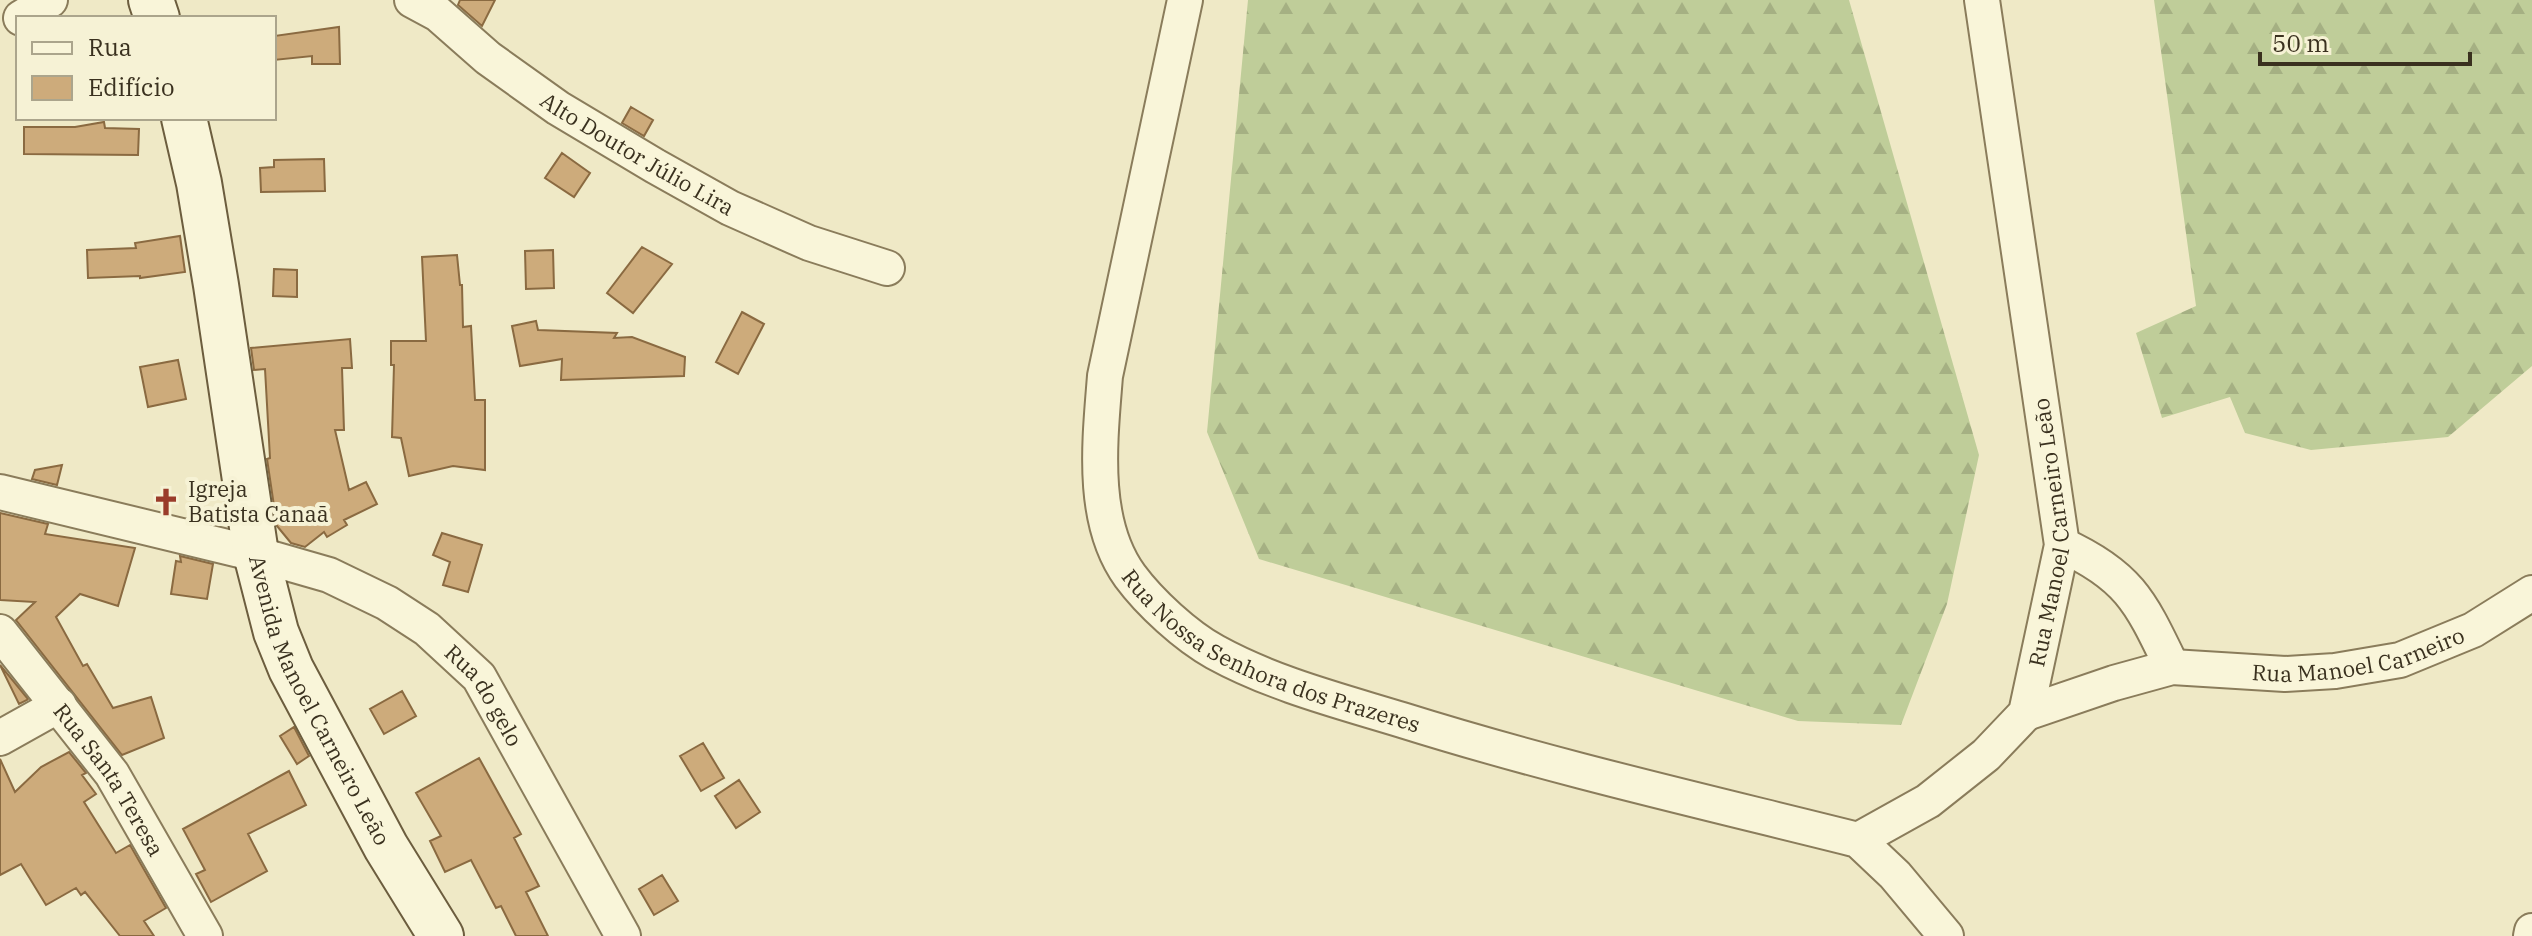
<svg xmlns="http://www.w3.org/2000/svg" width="2532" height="936" font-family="'IBM Plex Serif',serif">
<defs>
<pattern id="forest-firs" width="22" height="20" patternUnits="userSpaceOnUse" patternTransform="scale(2)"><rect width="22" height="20" fill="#bfcd99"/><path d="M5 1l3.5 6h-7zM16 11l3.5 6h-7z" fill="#a5b083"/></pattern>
</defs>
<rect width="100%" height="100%" fill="#efe9c6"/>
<path fill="url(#forest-firs)" d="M1248,0h601l130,455 -32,149 -46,121 -103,-4 -539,-162 -52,-127z
M2154,0h378v366l-84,71 -137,13 -66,-17 -15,-36 -68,21 -26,-85 60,-27z"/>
<path fill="#cdab7b" stroke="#8a6a41" stroke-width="2" d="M460,0h35l-13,26 -24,-21z
M339,27l1,37h-28v-8l-38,4v-24z
M631,107l22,13 -9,16 -22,-13z
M104,122l1,6 34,1 -1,26 -114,-1v-27h51z
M562,153l28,20 -16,24 -29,-19z
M324,159l1,32 -64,1 -1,-24 14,-1v-7z
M180,236l5,36 -45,6v-2l-52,2 -1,-28 49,-2 -1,-5z
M642,247l30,17 -39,49 -26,-20z
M553,250l1,38 -28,1 -1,-38z
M457,255l3,30h2l1,42 8,-1 4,74h10v70l-32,-4 -44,10 -8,-38 -9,-1 2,-72h-3v-24h35l-4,-84z
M274,269l23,1v27l-24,-1z
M742,312l22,12 -26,50 -22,-12z
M536,321l2,9 79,3 -3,5 18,-1 53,20 -1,19 -123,4 1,-21 -42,7 -8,-40z
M350,339l2,29h-10l2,62h-9l14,60 17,-8 11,22 -33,16 3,5 -20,12 -3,-5 -19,15 -14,-4 -14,-17 -10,-67 3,-1 -5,-89 -11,1 -3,-22z
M178,360l8,39 -38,8 -8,-40z
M62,465l-5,20 -25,-6 3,-9z
M0,513l48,11 -3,10 90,14 -17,58 -38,-12 -24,23 27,49 4,-2 26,44 38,-11 13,41 -42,17 -106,-135 19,-18 -35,-2z
M442,533l40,12 -14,47 -25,-7 7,-23 -17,-7z
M180,556l33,8 -6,35 -36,-5 5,-33 5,1z
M0,665l28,34 -1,1 -8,4z
M402,691l14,25 -32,18 -14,-25z
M294,727l15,29 -12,8 -17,-28z
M703,743l21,35 -23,13 -21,-35z
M69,752l17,21 -4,2 14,19 -12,8 32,51 14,-8 36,63 -22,13 10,15h-34l-35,-44 -4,3 -5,-7 -30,17 -25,-41 -21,11v-116l15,33 26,-25z
M479,758l42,76 -7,4 25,48 -13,6 22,44h-32l-15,-30 -5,2 -25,-48 -26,12 -15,-31 11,-5 -25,-43z
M289,771l17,34 -58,29 19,37 -56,31 -15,-28 9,-4 -22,-41z
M739,780l21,32 -24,16 -21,-32z
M662,875l16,26 -24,14 -15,-26z"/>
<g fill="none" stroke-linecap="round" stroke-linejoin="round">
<defs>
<g id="street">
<path id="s1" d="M412,0l26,14 50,44 70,50 97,58 75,42 79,35 78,25"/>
<path id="s2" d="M1185,0l-80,376c-5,64 -15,145 25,200 20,27 56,60 85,76 58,32 125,49 187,68 150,47 304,82 456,120l37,35 51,61"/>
<path d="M21,18l29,-18"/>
<path id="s3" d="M0,492l256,62 73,21 58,28 40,26 52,48 144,259"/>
<path d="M2062,545c68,31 79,58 110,122"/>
<path id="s4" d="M0,632l112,142 93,162"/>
<path id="s5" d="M2026,713l88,-30 58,-16 113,7 50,-3 65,-11 73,-30 59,-37"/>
<path d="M0,738l59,-33"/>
<path id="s6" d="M1858,840l70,-39 58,-46 40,-42 36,-168 -80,-545"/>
<path d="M2531,936l1,-5"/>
</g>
<g id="secondary">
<path d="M151,0l6,18"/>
<path id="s7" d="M184,118l15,65 17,102 40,269 20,78 15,37 95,178 55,89"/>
</g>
</defs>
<use href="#street" stroke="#8a7c5b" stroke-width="38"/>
<use href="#secondary" stroke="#6c5d3e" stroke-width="48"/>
<use href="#street" stroke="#f9f5d9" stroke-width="34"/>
<use href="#secondary" stroke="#f9f5d9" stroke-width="44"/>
</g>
<defs>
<symbol id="church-bare" viewBox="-9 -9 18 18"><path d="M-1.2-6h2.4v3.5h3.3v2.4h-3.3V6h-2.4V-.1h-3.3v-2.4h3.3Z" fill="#9a3c2a" stroke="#f6f2d5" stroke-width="2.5" paint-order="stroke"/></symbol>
</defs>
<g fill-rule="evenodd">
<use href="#church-bare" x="146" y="482" width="40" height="40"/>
</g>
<g text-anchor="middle" stroke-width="8" stroke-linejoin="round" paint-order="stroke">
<g font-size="22" fill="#3a311f" stroke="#f6f2d5">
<text dy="8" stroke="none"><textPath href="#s1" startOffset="274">Alto Doutor Júlio Lira</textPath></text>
<text dy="8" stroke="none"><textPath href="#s6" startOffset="396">Rua Manoel Carneiro Leão</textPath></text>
<text dy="8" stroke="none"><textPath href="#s2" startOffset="754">Rua Nossa Senhora dos Prazeres</textPath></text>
<text dy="8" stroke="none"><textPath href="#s5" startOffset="342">Rua Manoel Carneiro</textPath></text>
<text dy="8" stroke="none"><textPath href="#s3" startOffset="540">Rua do gelo</textPath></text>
<text dy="8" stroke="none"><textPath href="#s7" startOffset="602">Avenida Manoel Carneiro Leão</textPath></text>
<text dy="8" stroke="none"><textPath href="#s4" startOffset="184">Rua Santa Teresa</textPath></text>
</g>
<g font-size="22" fill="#3a311f" stroke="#f6f2d5" text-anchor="start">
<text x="188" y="497">Igreja<tspan x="188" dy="25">Batista Canaã</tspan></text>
</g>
</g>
<rect x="16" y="16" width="260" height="104" fill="#f6f2d5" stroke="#aba58c" stroke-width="2"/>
<rect x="32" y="42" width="40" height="12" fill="#f9f5d9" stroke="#aba58c" stroke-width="2"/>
<text x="88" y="56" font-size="24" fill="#3a311f">Rua</text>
<rect x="32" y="76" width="40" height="24" fill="#cdab7b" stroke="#aba58c" stroke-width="2"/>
<text x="88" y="96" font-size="24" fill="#3a311f">Edifício</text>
<path d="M2260 52v12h210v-12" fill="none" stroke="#3a311f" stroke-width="4"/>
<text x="2272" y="52" font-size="24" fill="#3a311f" stroke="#f6f2d5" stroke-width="6" paint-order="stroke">50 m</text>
</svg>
